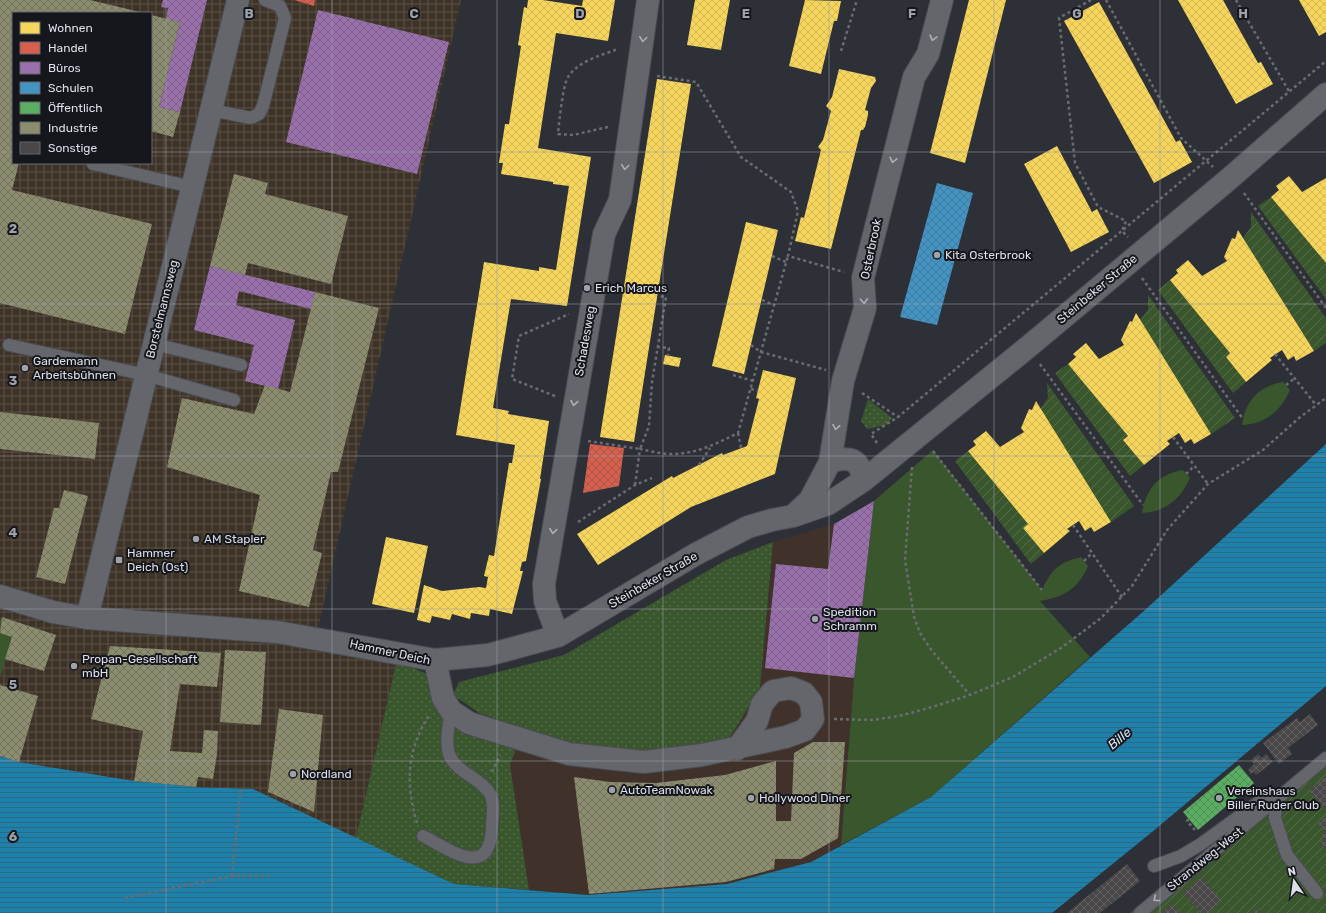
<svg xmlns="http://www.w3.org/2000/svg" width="1326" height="913" font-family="Rubik,sans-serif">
<defs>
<pattern id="industrial-grid" width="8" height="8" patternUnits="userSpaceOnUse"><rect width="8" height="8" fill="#3e3327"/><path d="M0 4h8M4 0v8" fill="none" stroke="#595046"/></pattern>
<pattern id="grass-dots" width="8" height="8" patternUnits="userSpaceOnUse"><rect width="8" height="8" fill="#3a562d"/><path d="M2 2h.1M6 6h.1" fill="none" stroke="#566e4b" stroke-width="1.8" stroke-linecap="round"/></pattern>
<pattern id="garden-furrows" width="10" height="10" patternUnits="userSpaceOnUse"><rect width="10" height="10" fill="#3a562d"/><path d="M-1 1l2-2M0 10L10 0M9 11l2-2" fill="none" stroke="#566e4b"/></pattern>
<pattern id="water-rules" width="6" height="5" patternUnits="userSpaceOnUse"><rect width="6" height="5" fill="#1e81ab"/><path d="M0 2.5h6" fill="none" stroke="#2c6882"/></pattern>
<pattern id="homes-cross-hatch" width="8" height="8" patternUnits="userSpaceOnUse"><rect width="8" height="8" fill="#f6d55c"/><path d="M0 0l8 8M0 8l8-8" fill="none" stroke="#d2b857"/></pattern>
<pattern id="shops-cross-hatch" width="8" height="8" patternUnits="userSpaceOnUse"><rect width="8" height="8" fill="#d6604d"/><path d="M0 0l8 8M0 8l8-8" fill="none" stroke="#aa574b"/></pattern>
<pattern id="offices-cross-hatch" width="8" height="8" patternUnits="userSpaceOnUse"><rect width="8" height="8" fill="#9970ab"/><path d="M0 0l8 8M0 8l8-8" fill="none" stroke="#7b6087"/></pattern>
<pattern id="schools-cross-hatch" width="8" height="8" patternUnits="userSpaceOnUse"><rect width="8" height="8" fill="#4393c3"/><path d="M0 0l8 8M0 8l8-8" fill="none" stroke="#437b9d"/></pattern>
<pattern id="public-cross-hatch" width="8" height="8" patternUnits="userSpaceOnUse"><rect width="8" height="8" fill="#5aae61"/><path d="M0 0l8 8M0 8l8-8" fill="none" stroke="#538e59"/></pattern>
<pattern id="industry-cross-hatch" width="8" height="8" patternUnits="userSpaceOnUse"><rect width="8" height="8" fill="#8c8c6e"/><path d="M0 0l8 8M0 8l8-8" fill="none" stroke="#727260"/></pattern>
<pattern id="building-cross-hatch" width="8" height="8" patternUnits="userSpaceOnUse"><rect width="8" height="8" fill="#494748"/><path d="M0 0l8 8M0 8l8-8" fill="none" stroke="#636162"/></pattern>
</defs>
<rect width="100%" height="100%" fill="#2e3037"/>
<path fill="#40322a" d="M874,501l-20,177 -13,167 -30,17 -84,22 -139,11 -59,-5 -19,-125 7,-19 128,26 60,-6 33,-9 -9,-18 31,-51 13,-146 61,-18z"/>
<path fill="url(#industrial-grid)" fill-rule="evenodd" d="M0,0h461l-145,637 80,27 -40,174 -103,-49 -57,-2 -62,-6 -115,-19 -19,-6zM13,13h138v150h-138z"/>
<path fill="url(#grass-dots)" d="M868,399l24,19 -6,7 -19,4 -6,-8z
M773,542l-13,146 -31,51 -85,14 -71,-8 -94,-32 -26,-18 6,-13 105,-27 162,-95z
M396,664l15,3 18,8 3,15 85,56 -7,19 19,125 -75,-6 -98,-46z"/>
<path fill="#3a562d" d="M1283,382l7,8c-9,21 -25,34 -48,35 3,-24 17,-39 41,-43z
M933,450l109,140c10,-21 16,-27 39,-33l7,9c-10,23 -24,31 -48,35l50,56 -159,140 -90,48 13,-167 20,-177z
M1183,470l7,8c-9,21 -25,34 -48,35 4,-24 16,-39 41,-43z
M0,618l17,5 -17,54z"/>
<path fill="url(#garden-furrows)" d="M1271,197l55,66v36l-68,-93z
M1251,212l75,106v25l-12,8 -71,-113 8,-11z
M1170,280l60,73 -4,4 20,25 -13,11 -75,-103z
M1148,295l87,123 -24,16 -71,-114 8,-10z
M1068,364l60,72 -5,4 21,25 -14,11 -75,-103z
M1047,383l87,123 -23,16 -71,-113 8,-11z
M968,451l60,73 -5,4 21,25 -13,11 -76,-103z
M1326,750v163h-196z"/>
<path fill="url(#water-rules)" d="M1326,444v242l-174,146 -100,81h-1052v-157l19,6 115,19 62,6 57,2 201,95 134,11 139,-11 84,-22 120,-65 214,-187z"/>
<path fill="url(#homes-cross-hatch)" d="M528,0h15l39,6 1,-6h32l-7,41 -52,-8 -18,115 53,9 -24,149 -56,-7 -18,109 16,3 -1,3 41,7 -9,58h1l-15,82 -4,1 -2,9h3l-11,43 -22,-5 -1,7 -18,-3 -1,6 -18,-5 -2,6 -18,-4 -2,7 -13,-3 7,-35 18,6 37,-4 7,1 2,-11 -4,-1 5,-21 5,1 15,-93h3l3,-18 -59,-10 28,-173 55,9v-4l17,3 13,-84 -16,-2v-2l-52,-8 2,-11h-4l6,-39h4l12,-78 -3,-1 6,-38 3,1z
M695,0h35l-9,50 -34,-5z
M805,0l36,1 -4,20h-3l-13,53 -32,-8z
M969,0h37l-41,163 -35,-10z
M1178,0h45l35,63 3,-1 12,22 -37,20z
M1299,0h27v32l-7,4z
M1099,2l77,140 4,-2 12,22 -38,21 -90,-162z
M839,69l36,8 1,4 -5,7 -6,22 3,1v4l-3,12 -2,3h-2l-30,119 -36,-8 6,-24 3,1 17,-68 -3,-3 5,-7 8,-29 -5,-5 6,-9z
M657,79l34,5 -57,358 -34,-5z
M1057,146l35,66 5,-3 12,23 -38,20 -47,-88z
M1289,176l13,16 24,-14v85l-55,-66 8,-7 -3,-4z
M746,222l32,8 -34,144 -32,-8z
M1238,230l76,121 -18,10 -2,-5 -6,4 -6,-10 -12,8 2,2 -26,22 -20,-25 4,-4 -60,-73 8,-7 -2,-3 12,-10 14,16 25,-15 -3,-4 8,-19 3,1z
M1136,313l75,121 -17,10 -3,-5 -6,4 -6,-10 -12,8 3,3 -26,21 -21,-25 5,-4 -60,-72 8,-7 -3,-3 13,-11 13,16 25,-14 -3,-5 9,-19 2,1z
M665,355l16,3 -2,9 -16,-3z
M763,370l33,8 -21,96 -84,33 -93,58 -21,-31 95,-58 1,2 49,-25 1,2 24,-9 12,-47 -3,-1z
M1036,401l75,121 -17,10 -3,-5 -6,4 -6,-10 -12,8 3,2 -26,22 -21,-25 5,-4 -60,-73 8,-6 -3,-4 13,-10 14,16 24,-15 -3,-4 8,-19 3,1z
M386,537l42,9 -14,67 -42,-9z"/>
<path fill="url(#shops-cross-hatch)" d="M294,0h21l-1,6z
M590,444l34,4 -5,38 -36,7z"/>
<path fill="url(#offices-cross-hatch)" d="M163,0h44l-27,112 -21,-5 21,-85 -14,-3 2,-11 -7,-1z
M318,10l131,32 -32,132 -131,-32z
M210,266l105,26 -4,17 -72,-18 -3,14 59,15 -17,69 -33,-8 9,-36 -60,-15z
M874,501l-20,177 -89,-10 11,-104 52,5 6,-45z"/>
<path fill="url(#schools-cross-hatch)" d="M937,183l36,10 -36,132 -37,-8z"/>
<path fill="url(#public-cross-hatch)" d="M1239,765l15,18 -56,47 -15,-18z"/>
<path fill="url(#industry-cross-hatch)" d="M0,0h90l50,12 -127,1v150h6l-7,27 140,34 -27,110 -125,-31z
M151,15l29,7 -21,85 21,5 -7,25 -22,-6z
M234,174l34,9 -3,11 83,22 -17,68 -83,-21 -3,12 -35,-9z
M315,292l64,16 -41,164h-7l-18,78 9,3 -13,54 -70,-16 21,-96 -93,-28 15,-69 72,16 11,-29 25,7z
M0,412l99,11 -4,36 -95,-10z
M64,490l24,6 -23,88 -29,-7 18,-69h5z
M2,617l54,18 -12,36 -39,-12 7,-22 -12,-4z
M110,646l111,7 -4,34 -37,-3 -10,67 32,2 2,-23 14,1 -1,23 -4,25 -15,-2 -2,10 -62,-6 9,-50 -52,-12z
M225,650l41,2 -5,73 -41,-3z
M0,685l38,11 -19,66 -19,-6z
M279,709l44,6 -9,97 -46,-20z
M813,742h32l-7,96 -37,21h-26l-1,10 -48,13 -137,12 -15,-117 36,5 46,1 69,-8 51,-14v60h15l3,-68z"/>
<path fill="url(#building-cross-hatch)" d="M1310,714l8,11 -30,23 4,6 -13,10 -16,-21 34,-25 3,4z
M1258,754l3,4 5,-4 7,8 -17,13 -3,-3 -2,2 -3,-4 6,-6 -3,-4z
M1326,776v31l-2,2 -15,-19z
M1326,817v32l-6,-8 4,-4 -2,-2 3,-3 -7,-9z
M1127,864l13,17 -40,32h-33z
M1201,877l21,24 -14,12h-7l-18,-20z
M1172,903l8,10h-20z
M1258,909l4,4h-9z"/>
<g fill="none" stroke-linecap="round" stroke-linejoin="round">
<defs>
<path id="service" d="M211,110l40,8 8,-4 4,-8 22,-88 -5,-12 -15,-6
M93,164l99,23
M154,344l87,21
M9,345l137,30 88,25
M423,836c29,15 68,45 69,-11 1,-10 3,-25 -3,-33 -10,-15 -34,-20 -40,-38 -4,-13 0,-29 2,-43
M1154,866l27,-10 20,-12 66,-48 9,5 -1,17 12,37 30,38
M1140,913l186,-155"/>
<path id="minor" d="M830,462c20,-6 29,-4 34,18
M794,515l16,-15 20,-38 13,-81 22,-73 -2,-30 51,-201 14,-23 14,-54
M0,596l53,16 34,6 190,14 158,28 53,-5 70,-19 138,-82 52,-27 24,-7 21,-4 35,-12 36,-24 164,-133 201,-168 97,-85
M87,618l151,-618
M558,636l-13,-35 -1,-17 60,-350 16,-34 28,-200
M435,660l8,38 8,13 18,12 100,31 75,8 58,-7 84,-18 19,-7 8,-11 -2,-17 -7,-9 -13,-5 -18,3 -11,13 -5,17 -20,28"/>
</defs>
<use href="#service" stroke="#4a4c53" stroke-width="14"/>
<use href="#minor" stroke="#4a4c53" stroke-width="24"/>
<path stroke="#6a6c70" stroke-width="2.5" stroke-dasharray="3 3" stroke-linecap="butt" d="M1091,0l-32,18 16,145 23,44 28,14 -4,10 6,6
M1106,0l75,138 32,29
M1236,0l54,93
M841,51l16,-51
M657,76l39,6 45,75 50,35 7,19 -10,45 56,16
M608,127l-35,8 -15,-1c1,-11 5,-50 10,-57 10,-16 34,-22 50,-28
M1244,193l82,115
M772,256l14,6
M1142,278l101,141
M762,300l12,5
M751,345l10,7 65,18
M657,347l12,1 -1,7
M1275,354l41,51
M1040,364l103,141
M733,375l20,6
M1286,385l9,-7
M751,389l7,2
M862,393l36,24
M555,396l-43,-17 7,-43 50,-22
M738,433l3,15
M1173,437l35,47
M588,441l52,8 9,-23 3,-44 14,-85 -8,-1
M877,443l-6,-9 27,-17 428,-356
M933,451l109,139
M699,465l11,-17
M912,467l-7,93 9,57 6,16 12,18 38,44
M1186,474l8,-8
M635,485l5,-36c10,2 21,5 31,5 25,0 45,-10 67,-21l50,-177
M578,522l57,-37 17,-7
M1073,525l49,72
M1084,561l8,-8
M834,719l38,1 27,-4 30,-8 41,-13 43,-18 48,-29 40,-30 31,-32 35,-56 41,-46 55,-34 36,-32 27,-20
M492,772l8,-17
M1189,819l-2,2 8,9
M417,823c-12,-41 -10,-72 12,-108
M232,876l9,-89
M125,898l107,-22h37"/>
<use href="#service" stroke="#64666c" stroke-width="12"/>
<use href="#minor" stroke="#64666c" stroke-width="22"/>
</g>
<defs><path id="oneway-chevron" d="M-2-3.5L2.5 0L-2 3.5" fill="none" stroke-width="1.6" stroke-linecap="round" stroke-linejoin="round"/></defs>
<g stroke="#acafb6">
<use href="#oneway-chevron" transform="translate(933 38) rotate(105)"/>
<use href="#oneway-chevron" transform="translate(643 39) rotate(98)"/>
<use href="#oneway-chevron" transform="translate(893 160) rotate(104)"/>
<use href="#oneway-chevron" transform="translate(625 167) rotate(98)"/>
<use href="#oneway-chevron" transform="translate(864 301) rotate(87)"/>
<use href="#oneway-chevron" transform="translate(574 403) rotate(100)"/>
<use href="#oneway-chevron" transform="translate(836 427) rotate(99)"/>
<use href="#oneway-chevron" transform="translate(553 531) rotate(99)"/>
<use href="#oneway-chevron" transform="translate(1156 899) rotate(141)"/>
</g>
<path fill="none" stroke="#9fa2a9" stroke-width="1" stroke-opacity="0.55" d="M166,0v913M332,0v913M497,0v913M663,0v913M829,0v913M994,0v913M1160,0v913M0,152h13M151,152h1175M0,304h1326M0,456h1326M0,609h1326M0,761h1326"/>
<g fill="#9fa2a9" stroke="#15171c" stroke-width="1.5">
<circle cx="937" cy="255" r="4"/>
<circle cx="587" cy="288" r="4"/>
<circle cx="25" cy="368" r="4"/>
<circle cx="196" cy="539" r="4"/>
<rect x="115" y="556" width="8" height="8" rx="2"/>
<circle cx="815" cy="619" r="4"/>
<circle cx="74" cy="666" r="4"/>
<circle cx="293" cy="774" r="4"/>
<circle cx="612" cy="790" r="4"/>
<circle cx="751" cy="798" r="4"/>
<circle cx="1219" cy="798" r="4"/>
</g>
<g text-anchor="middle" stroke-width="4" stroke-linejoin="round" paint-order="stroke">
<g font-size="12" fill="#dcdfe7" stroke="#15171c">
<text transform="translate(871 249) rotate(-78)" y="4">Osterbrook</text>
<text transform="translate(1097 289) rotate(-40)" y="4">Steinbeker Straße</text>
<text transform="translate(162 309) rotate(-76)" y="4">Borstelmannsweg</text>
<text transform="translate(585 341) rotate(-80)" y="4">Schadesweg</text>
<text transform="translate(653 580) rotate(-30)" y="4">Steinbeker Straße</text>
<text transform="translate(390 652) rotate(12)" y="4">Hammer Deich</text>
<text transform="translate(1205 859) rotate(-39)" y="4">Strandweg-West</text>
</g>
<g font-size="12" fill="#dcdfe7" stroke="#15171c" text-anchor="start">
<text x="945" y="259">Kita Osterbrook</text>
<text x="595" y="292">Erich Marcus</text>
<text x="33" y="365">Gardemann<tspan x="33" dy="14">Arbeitsbühnen</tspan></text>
<text x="204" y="543">AM Stapler</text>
<text x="127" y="557">Hammer<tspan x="127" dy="14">Deich (Ost)</tspan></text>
<text x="823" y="616">Spedition<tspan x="823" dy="14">Schramm</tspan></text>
<text x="82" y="663">Propan-Gesellschaft<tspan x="82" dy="14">mbH</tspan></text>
<text x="301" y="778">Nordland</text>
<text x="620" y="794">AutoTeamNowak</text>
<text x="1227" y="795">Vereinshaus<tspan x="1227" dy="14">Biller Ruder Club</tspan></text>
<text x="759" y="802">Hollywood Diner</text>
</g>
<g font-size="13" font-style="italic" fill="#d1e7f4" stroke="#15171c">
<text transform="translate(1119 738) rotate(-40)" y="5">Bille</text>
</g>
</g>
<g font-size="13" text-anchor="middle" font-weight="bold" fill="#9fa2a9" stroke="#15171c" stroke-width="4" stroke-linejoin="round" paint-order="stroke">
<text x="249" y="18">B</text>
<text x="414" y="18">C</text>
<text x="580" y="18">D</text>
<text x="746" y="18">E</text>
<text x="912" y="18">F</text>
<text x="1077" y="18">G</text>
<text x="1243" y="18">H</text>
<text x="13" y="233">2</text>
<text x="13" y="385">3</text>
<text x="13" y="537">4</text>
<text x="13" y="689">5</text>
<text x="13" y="841">6</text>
</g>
<rect x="12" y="12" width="140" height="152" fill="#15171c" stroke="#65676d"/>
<rect x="20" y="22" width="20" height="12" fill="#f6d55c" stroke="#65676d"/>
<text x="48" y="32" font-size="12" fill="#dcdfe7">Wohnen</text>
<rect x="20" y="42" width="20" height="12" fill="#d6604d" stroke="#65676d"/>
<text x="48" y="52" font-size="12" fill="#dcdfe7">Handel</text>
<rect x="20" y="62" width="20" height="12" fill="#9970ab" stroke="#65676d"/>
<text x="48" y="72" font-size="12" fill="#dcdfe7">Büros</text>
<rect x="20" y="82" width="20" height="12" fill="#4393c3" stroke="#65676d"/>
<text x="48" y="92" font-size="12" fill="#dcdfe7">Schulen</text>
<rect x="20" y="102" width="20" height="12" fill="#5aae61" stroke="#65676d"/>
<text x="48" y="112" font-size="12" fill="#dcdfe7">Öffentlich</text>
<rect x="20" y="122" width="20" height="12" fill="#8c8c6e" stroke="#65676d"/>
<text x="48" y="132" font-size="12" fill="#dcdfe7">Industrie</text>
<rect x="20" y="142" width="20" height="12" fill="#494748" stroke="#65676d"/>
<text x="48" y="152" font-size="12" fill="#dcdfe7">Sonstige</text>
<g transform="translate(1294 881) rotate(347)" stroke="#15171c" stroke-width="3" paint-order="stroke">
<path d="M0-3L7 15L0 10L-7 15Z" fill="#dcdfe7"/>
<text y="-6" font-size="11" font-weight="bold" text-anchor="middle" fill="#dcdfe7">N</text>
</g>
</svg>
